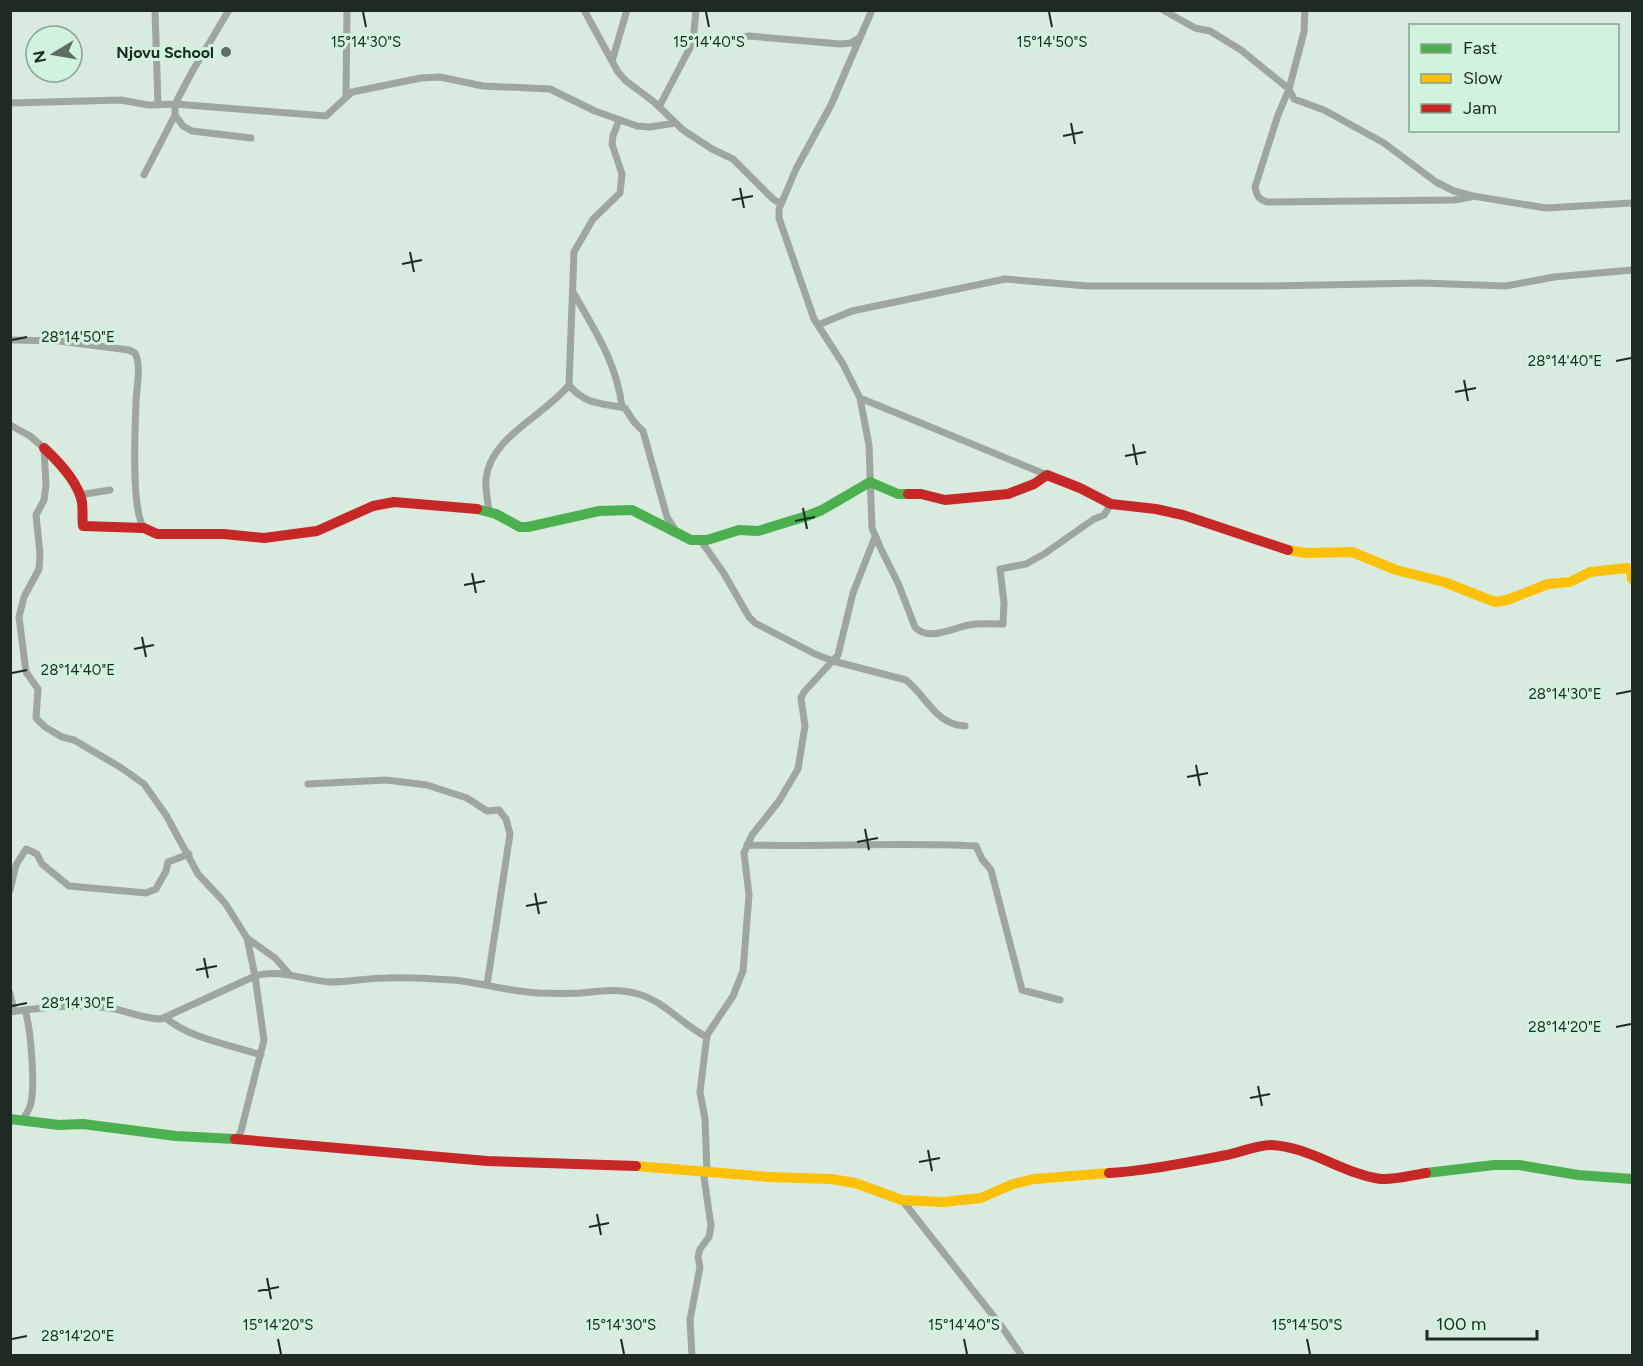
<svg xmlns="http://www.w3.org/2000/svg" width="1643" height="1366" font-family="Figtree,sans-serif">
<rect width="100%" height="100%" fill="#d9eadf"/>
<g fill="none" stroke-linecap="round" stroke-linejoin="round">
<path stroke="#9ea6a0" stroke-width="7" d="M155,10l3,95
M584,10l34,62 8,9 28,21 29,28 29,19 21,10 40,40 8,5
M872,10l-41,95 -35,64 -17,40v9l35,101 29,45 17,34 9,47 3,83 9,21 17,34 17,44c13,15 37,1 54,-2 11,-2 23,-1 34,-1l1,-21 -4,-34 26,-5 18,-10 50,-35 10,-4 7,-11
M1163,10l32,18 15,3 31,19 48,39 5,10 30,11 60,33 52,39 18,9 19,5 73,12 86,-5
M1305,10l-1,22 -15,57 -11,26 -23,72c2,9 3,12 12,15l187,-2 17,-3
M693,42l26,-1 30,-5 91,8 11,-1 8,-5
M612,61l15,-51
M346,96l1,-86
M10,103l111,-3 27,5 27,-1 151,12 26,-24 69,-14 19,-1 43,9 67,3 45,22 42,15 13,1 25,-4
M659,107l34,-65 3,-32
M175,115l8,11 9,5 59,7
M144,175l31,-60v-11l17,-32 37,-62
M573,292c21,37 44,71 49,115
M818,325l34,-14 153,-32 83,7h176l157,-3 85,3 48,-9 78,-7
M10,340l49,1 70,9 6,3c7,14 1,35 1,51 -1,25 -5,106 8,124
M569,385c16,20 33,18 56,23l9,14 9,9 24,86 9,14
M860,398l187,77
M10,425l20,11 14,12 2,37 -2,15 -8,15 4,39 -1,15 -15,28 -5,20 7,55 12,17 -2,29 9,9 17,10 12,3 46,27 24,17 22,31 32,59 27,29 22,35 28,20 15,17
M79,495l31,-5
M489,512c-1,-11 -4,-23 -3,-33 4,-42 58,-63 83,-94l5,-133 19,-33 27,-26 2,-19 -10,-30 1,-8 6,-16
M701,541l22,31 26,45 6,6 60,31 18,7 73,19c21,17 29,44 59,46
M308,784l78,-4 41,5 40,13 20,13 12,-1 7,9 4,15 -23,151
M747,845c76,2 153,-3 229,1l6,13 9,11 31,120 38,10
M10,890l6,-25 10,-16 11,5 5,10 27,22 77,7 10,-4 10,-18 2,-9 21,-8
M10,993l4,18
M10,1012c33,-5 68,-8 100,-4 18,3 33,11 51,11l94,-43c24,-8 52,5 76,6 19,0 36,-4 55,-4 22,-1 46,1 68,2 29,3 56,12 85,13 14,0 27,1 41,0 21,-2 38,-5 58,1 28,8 44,31 69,43
M166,1018c23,20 65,27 95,37
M23,1120c2,-5 7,-11 8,-17 4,-19 0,-74 -6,-93
M237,1139l4,-8 23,-91 -9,-64 -8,-38
M902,1200l100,127 20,29
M692,1356l-2,-36 10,-53 -2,-10 2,-8 9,-12 2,-11 -7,-49 3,-5 -2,-53 -5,-27 7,-57 26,-39 10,-25 6,-76 -5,-42 8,-18 27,-34 19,-32 7,-43 -4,-28 3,-6 34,-37 15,-62 22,-56"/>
<path stroke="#4caf50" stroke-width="10" d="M477,509l19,5 24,13h8l71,-16 33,-1 59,30h16l32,-10 19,1 49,-15 15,-6 48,-28 28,12h10
M10,1119l49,6 24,-1 93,12 59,3
M1426,1173l68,-8h25l59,10 54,4"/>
<path stroke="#ffc107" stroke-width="10" d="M1288,550l18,3 46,-1 44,18 48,12 51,20 12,-2 41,-16 22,-2 20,-10 37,-4 4,3 1,8
M636,1166l133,11 62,2 24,4 47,17 41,2 38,-4 32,-14 21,-5 75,-6"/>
<path stroke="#c62828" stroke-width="10" d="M44,448c14,13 34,34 38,54 1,8 0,16 1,24l61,2 13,6h67l40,4 53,-7 56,-25 21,-4 83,7
M908,494h13l24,6 63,-6 26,-10 13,-9 33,13 31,16 45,5 27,6 105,35
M235,1139l252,22 149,5
M1109,1173c39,-2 79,-11 118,-18 14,-3 30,-10 44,-10 40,2 72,29 110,34 14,1 31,-4 45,-6"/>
</g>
<path fill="none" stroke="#1e2b23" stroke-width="2" d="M363,12l3,15M706,12l3,15M1049,12l3,15M1071,123l4,21M1063,136l20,-4M740,188l4,20M732,200l21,-4M410,252l4,20M402,264l20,-4M12,340l15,-3M1616,361l15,-3M1464,380l4,21M1455,392l21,-4M1133,444l4,21M1125,456l21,-4M803,508l4,21M795,521l20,-4M472,573l4,20M464,585l21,-4M142,637l4,20M134,649l20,-4M12,673l15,-3M1616,694l15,-3M1196,765l4,21M1187,777l21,-4M865,829l4,21M857,842l21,-4M535,893l4,21M526,906l21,-4M204,958l4,20M196,970l21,-4M12,1006l15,-3M1616,1027l15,-3M1258,1086l4,20M1250,1098l20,-4M928,1150l4,21M919,1162l21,-4M597,1214l4,21M589,1227l20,-4M267,1278l4,21M258,1291l21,-4M12,1339l15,-3M278,1339l3,15M621,1339l3,15M964,1339l3,15M1307,1339l3,15"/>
<circle fill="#5f6e65" stroke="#d1f2dc" stroke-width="2" cx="226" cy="52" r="6"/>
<g text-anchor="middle" stroke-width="6" stroke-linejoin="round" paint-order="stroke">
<g font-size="16" font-weight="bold" fill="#1e2b23" stroke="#d1f2dc" text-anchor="end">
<text x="214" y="58">Njovu School</text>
</g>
</g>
<g font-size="15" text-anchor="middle" fill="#1e2b23" stroke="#d1f2dc" stroke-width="6" stroke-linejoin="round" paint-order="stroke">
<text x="366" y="47">15°14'30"S</text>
<text x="709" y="47">15°14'40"S</text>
<text x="1052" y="47">15°14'50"S</text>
<text x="78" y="342">28°14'50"E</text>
<text x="1565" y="366">28°14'40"E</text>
<text x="78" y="675">28°14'40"E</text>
<text x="1565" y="699">28°14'30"E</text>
<text x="78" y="1008">28°14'30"E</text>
<text x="1565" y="1032">28°14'20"E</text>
<text x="278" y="1330">15°14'20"S</text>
<text x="621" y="1330">15°14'30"S</text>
<text x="964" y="1330">15°14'40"S</text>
<text x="1307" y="1330">15°14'50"S</text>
<text x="78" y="1341">28°14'20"E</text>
</g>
<rect width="1643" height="1366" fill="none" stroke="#1e2b23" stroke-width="24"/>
<rect x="1409" y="24" width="210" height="108" fill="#d1f2dc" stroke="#89a292" stroke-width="1.5"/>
<rect x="1421" y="44" width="30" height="9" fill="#4caf50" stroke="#89a292" stroke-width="1.5"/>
<text x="1463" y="54" font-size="18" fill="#1e2b23">Fast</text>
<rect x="1421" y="74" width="30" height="9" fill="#ffc107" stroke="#89a292" stroke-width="1.5"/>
<text x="1463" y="84" font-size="18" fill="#1e2b23">Slow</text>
<rect x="1421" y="104" width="30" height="9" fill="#c62828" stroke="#89a292" stroke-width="1.5"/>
<text x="1463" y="114" font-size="18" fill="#1e2b23">Jam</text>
<g transform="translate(54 54) rotate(259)"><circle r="28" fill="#d1f2dc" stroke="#89a292" stroke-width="1.5"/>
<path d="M0-4.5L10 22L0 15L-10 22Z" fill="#5f6e65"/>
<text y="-9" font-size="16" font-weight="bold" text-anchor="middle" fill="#1e2b23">N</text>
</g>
<path d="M1427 1330v9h110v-9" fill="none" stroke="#1e2b23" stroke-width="3"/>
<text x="1436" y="1330" font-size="18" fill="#1e2b23" stroke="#d1f2dc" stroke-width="4.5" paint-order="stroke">100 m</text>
</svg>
